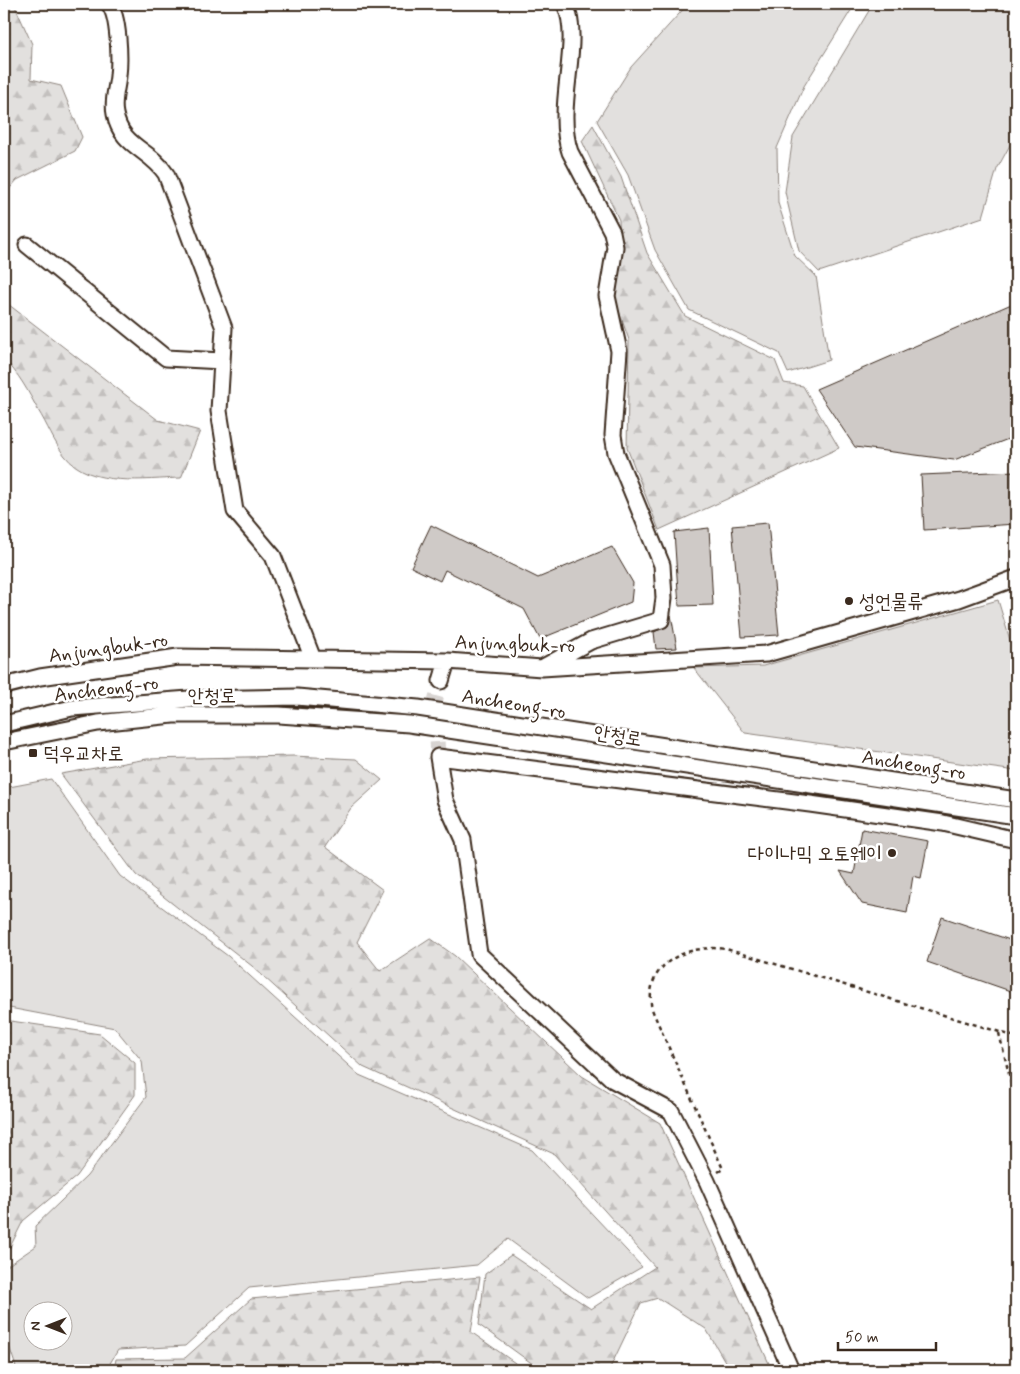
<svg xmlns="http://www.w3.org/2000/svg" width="1020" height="1374" font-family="Mynerve,'Poor Story',sans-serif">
<defs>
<pattern id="forest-firs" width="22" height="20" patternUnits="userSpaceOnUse" patternTransform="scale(1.25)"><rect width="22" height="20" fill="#e2e0de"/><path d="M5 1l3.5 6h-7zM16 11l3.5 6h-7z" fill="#c3c0be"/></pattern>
</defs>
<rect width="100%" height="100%" fill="#fff"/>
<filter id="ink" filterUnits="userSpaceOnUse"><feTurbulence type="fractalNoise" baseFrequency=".02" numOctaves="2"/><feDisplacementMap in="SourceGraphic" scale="10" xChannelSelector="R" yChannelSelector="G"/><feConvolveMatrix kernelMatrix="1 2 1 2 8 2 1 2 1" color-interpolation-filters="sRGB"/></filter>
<g filter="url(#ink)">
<path fill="#e2e0de" stroke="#8e857e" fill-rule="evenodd" d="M688,4h167l-51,82 -27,62 1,55 17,53 21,20 13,84 -41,13 -9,-20 -90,-43 -34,-60 -27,-75 -31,-54 34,-54z
M873,4h143v130l-19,35 -14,48 -164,55 -20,-21 -14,-59 8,-55z
M998,600l18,60v111l-271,-38 -51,-65 69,-2z
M51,779l69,97 108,80 131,119 173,75 110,117 -54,31 -80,-59 -31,26 -228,23 -64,58 -67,4 -12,20h-89l-13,-39v-63l32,-22 -1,-20 52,-50 59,-79 -4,-36 -27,-33 -111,-21v-219zM32,1312h30v30h-30z"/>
<path fill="url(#forest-firs)" stroke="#8e857e" d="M4,4h10l18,40 -1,35 30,7 21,51 -7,14 -58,29 -13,15z
M593,125l28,52 26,76 38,63 90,44 9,23 19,3 36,62 -180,82 -32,-82 2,-108 -14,-40 6,-38 -2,-42 -37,-79z
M4,301l154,119 42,11 -19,47c-35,1 -91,10 -116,-22 -11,-13 -18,-32 -27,-46 -10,-19 -19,-36 -34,-51z
M293,756l63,3 26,21 -31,28 -26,39 58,43 -26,52 23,29 50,-33 25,18 127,120 78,47 112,247h-42l-24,-41 -48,-31 -17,5 -32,67h-68l-62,-45 6,-51 26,-19 80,54 64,-42 -101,-113 -191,-87 -111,-101 -116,-91 -75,-101 86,-15z
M4,1020l96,14 35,29v32l-58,81 -54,45 -14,28 -5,5z
M480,1277l-9,55 54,38h-411l2,-11 69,-1 66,-59z"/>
<path fill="#cfcac7" stroke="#3b2a1e" d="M1016,302v134l-62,24 -99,-13 -39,-58z
M1016,471v53l-92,6 -3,-55z
M768,523l11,112 -37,2 -10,-111z
M431,525l107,53 74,-31 21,36 -2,19 -91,37 -16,-30 -79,-39 -5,11 -29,-14z
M709,528l4,77 -34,1 -5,-74z
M671,615l6,33 -21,1 -2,-17 14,-6z
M862,829l66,12 -7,37 -8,-2 -6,37 -45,-9 -22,-33 14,3z
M942,917l74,25v51l-89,-31z"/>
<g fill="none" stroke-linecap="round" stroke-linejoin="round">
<path stroke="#d8d4d2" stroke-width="15" stroke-dasharray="15 8" stroke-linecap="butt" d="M438,757l-3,-55 6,-21"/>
<defs>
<path id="minor" d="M109,4c10,12 11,55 9,72 -1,12 -6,25 -3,38 6,33 35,35 51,60l58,154 -5,83 16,100 38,45 40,103
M27,245l139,113 56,3
M545,666l46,-25 70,-21 3,-22 -2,-33 -46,-112 -3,-18 6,-84 -12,-55 8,-49 -3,-15 -42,-80c-16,-46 13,-110 -5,-148
M441,681l6,-20
M4,686l36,-9 138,-20 269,4 95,7 224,-14 193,-55 57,-21
M4,724l68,-16 117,-9 108,-2 121,11 598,92
M4,742l94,-19 75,-8h106l130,9 607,92
M791,1370l-84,-189 -36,-70 -58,-31 -134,-126 -16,-114 -18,-40 -7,-43 372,47 133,19 73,17"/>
</defs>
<use href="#minor" stroke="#3b2a1e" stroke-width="19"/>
<path stroke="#3b2a1e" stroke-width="2.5" stroke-dasharray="4 4" stroke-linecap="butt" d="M999,1033l17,70
M718,1172l5,-3 -66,-148c-2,-5 -6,-12 -6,-18 -4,-43 40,-59 75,-54l290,88"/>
<use href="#minor" stroke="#fff" stroke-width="15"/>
</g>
</g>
<g fill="#3b2a1e" stroke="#fff" stroke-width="2">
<circle cx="849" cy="601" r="5"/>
<rect x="28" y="748" width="10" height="10" rx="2.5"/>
<circle cx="892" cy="853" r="5"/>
</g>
<g text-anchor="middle" stroke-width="5" stroke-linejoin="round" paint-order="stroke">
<g font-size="20" fill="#3b2a1e" stroke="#fff" text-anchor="start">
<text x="859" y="608">성언물류</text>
<text x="43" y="760">덕우교차로</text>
<text x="882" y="860" text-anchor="end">다이나믹 오토웨이</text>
</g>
<g font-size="20" fill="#3b2a1e" stroke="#fff">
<text transform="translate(515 643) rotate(2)" y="7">Anjungbuk-ro</text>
<text transform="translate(108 647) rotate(-8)" y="7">Anjungbuk-ro</text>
<text transform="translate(106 688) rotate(-7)" y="7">Ancheong-ro</text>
<text x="212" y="702">안청로</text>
<text transform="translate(514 703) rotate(9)" y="7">Ancheong-ro</text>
<text transform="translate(618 735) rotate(9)" y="7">안청로</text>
<text transform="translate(914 764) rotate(9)" y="7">Ancheong-ro</text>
</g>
</g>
<rect width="1020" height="1374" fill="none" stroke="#fff" stroke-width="20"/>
<rect x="10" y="10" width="1000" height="1354" fill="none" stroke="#3b2a1e" stroke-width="2" filter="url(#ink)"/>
<g transform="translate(48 1326) rotate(270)"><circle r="24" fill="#ffffff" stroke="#b1aaa5"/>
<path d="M0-4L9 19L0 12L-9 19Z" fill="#3b2a1e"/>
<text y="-8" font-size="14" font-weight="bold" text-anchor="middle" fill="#3b2a1e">N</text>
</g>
<path d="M838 1342v8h98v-8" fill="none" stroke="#3b2a1e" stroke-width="2.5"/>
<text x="845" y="1342" font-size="15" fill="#3b2a1e" stroke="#ffffff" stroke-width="4" paint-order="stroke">50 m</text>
</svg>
